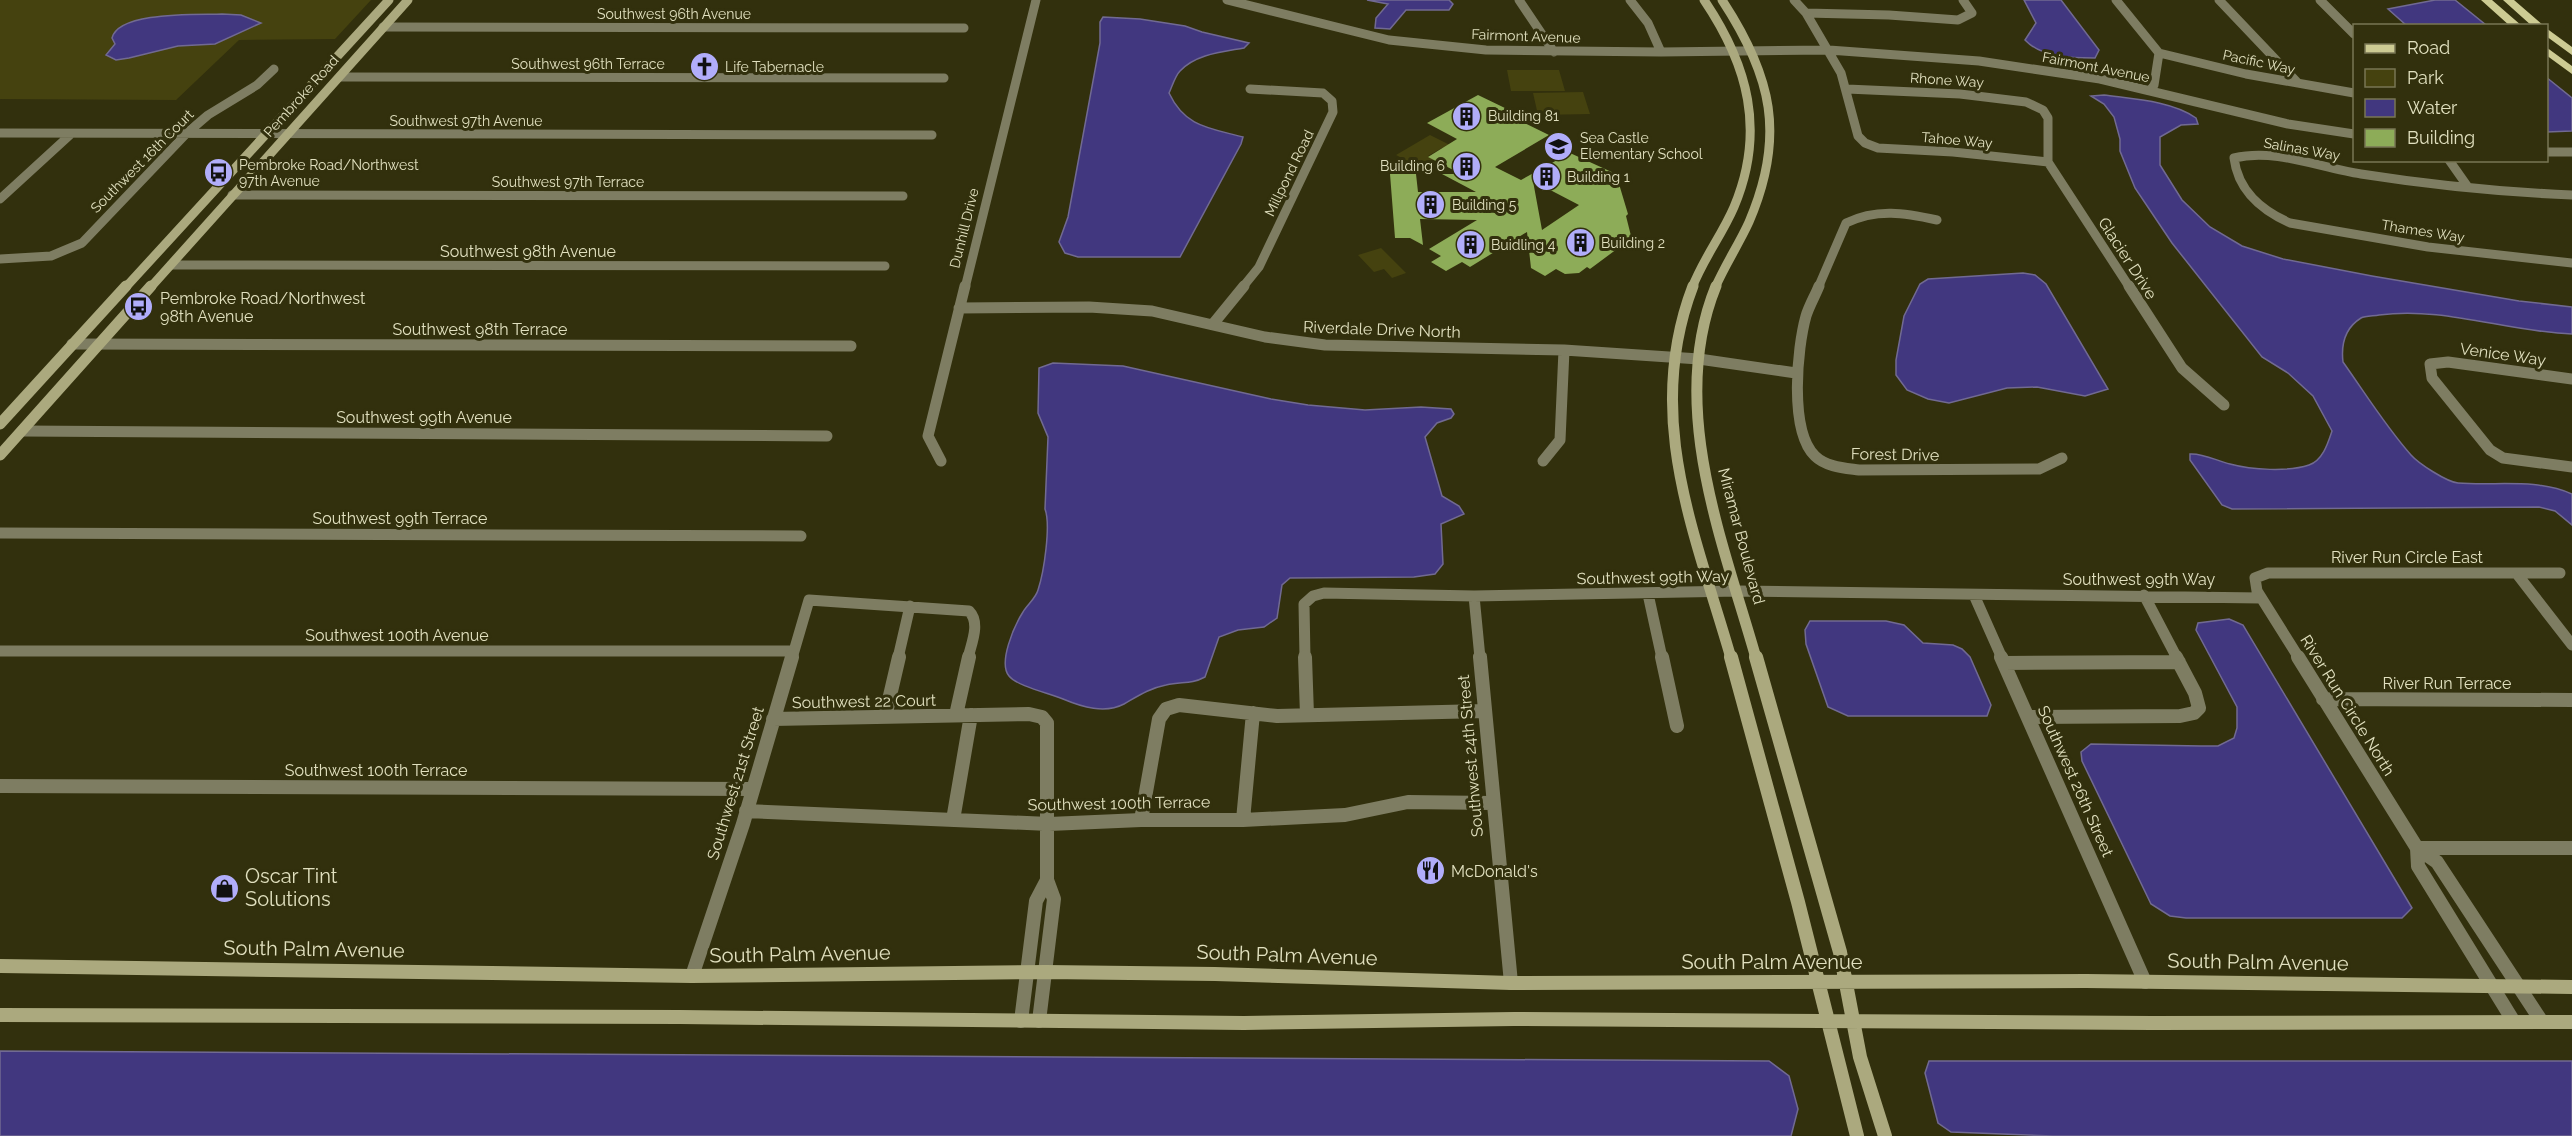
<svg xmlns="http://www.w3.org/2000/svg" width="2572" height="1136" font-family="Raleway,sans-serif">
<rect width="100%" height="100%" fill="#32300d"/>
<path fill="#45420f" d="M0,0h371l-36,39 -96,1 -63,60 -176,-1z
M1507,70h52l6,21h-54z
M1583,92l7,22 -52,1 -5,-22z
M1430,135l26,13 -6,3 -8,-3 -14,8 6,4 -13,8 -25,-13z
M1381,248l25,25 -14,5 -8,-9 -10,3 -16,-17z"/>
<path fill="#41377f" stroke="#716a92" stroke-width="1.5" d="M1367,0h82l4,4 -4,6h-43l-16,19 -15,-1 1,-10 12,-14z
M2024,0h37l38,50 -4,8c-23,0 -53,0 -70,-18l11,-17z
M2435,0h20l31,25h-80l-18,-16z
M222,14l19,1 20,8 -46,21 -37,2 -49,12 -13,2 -10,-5 9,-11 -3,-6c7,-27 86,-23 110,-24z
M1103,17l37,2 45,7 17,6 47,11 -5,5c-22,4 -48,6 -64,23 -5,5 -8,16 -11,22 16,34 40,35 74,44l-2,7 -61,113h-102l-13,-4 -6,-11 9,-25 32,-174v-21z
M2546,77l26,21v33l-25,1z
M2104,95c29,4 68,6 92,23l2,6 -17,1 -21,12v28l22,35 28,27 32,19 41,13 89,17 147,25 53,6v27c-65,-2 -128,-28 -193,-19 -5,1 -14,1 -18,3 -16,10 -20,27 -18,44 22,31 43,65 68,93 8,9 36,27 47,28 39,3 77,-5 114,11v31l-17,-14 -16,-4 -307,2 -10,-4 -32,-45v-6c13,-1 27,7 40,10 22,6 58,8 79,1 14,-5 19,-22 23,-34l-19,-35 -25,-23 -26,-16 -90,-114 -37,-55 -15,-37v-12l-6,-22 -10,-13 -13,-8z
M2023,273l12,2 11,9 62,105 -23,7 -48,-9 -30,1 -58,15 -21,-4 -21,-9 -11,-15v-15l8,-44 16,-32 8,-5z
M1053,363l70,3 148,33 37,6 57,5 56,-3 30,2 3,5 -3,4 -14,5 -12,14 17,59 17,10 5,8 -23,10 2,40 -8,10 -21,3 -124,1 -8,7 -5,33 -13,9 -26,3 -19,7 -14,40c-15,8 -23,4 -39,8 -16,3 -28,11 -42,19 -19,10 -42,3 -61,-5 -15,-6 -46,-13 -54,-23 -11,-13 5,-50 14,-64 4,-7 13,-14 15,-22 6,-18 13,-65 7,-81l3,-72 -10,-24 1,-45z
M2229,619l14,6 169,283 -10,10h-216l-16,-2 -19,-12 -69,-143 -1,-9 10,-8 110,2h17l16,-8 3,-10v-21l-41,-77 2,-7z
M1810,621h76l18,4 19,18 30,2 9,4 8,8 21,48 -4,11h-139l-20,-9 -22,-63 -1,-14z
M0,1051l1769,10 20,15 9,33 -7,27h-1791z
M1929,1061h643v75h-519l-102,-4 -13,-9 -13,-50z"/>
<path fill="#8dac58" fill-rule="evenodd" d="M1478,95l29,14 -5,3 47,23 -54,32 26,13 49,-27 46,21 12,40 -2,2 5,20 -8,6 2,1 -35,26 -3,-2 -8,6 -14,1 -9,-5 -11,7 -14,-8 -4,-36 -57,35 -8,-5 -16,9 -15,-9 10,-6 -12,-7 48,-29 -57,-1 3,26 -13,-7h-15l-5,-64h26l2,18h58l-34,-18h19l-33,-17 29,-18 -30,-16zM1533,181l46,24 -37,25z"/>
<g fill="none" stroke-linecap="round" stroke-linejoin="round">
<path stroke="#7e7d62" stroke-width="9" d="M1227,0l162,40 97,10 175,2 168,-2 150,11 121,18 188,45 66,10
M1519,0l35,52
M1630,0l18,23 13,29
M1794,0l12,13 35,60 17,63 7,7 13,5 75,4 95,10
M2116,0l43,53 -5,32 -4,6
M2219,0l79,83
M2320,0l34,34
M1806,13l83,2 69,5 14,-7 -9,-13
M383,27l581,1
M2159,53l87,21 108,19
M340,77l604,1
M1847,89l113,5 66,8 17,8 5,8v44l82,126
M0,133l932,2
M2546,152h26
M2449,160l19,27
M232,195l671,1
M2572,195c-71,-3 -141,-10 -211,-21 -41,-6 -85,-26 -127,-16 4,33 27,52 56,65l138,24 144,16
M0,199l71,-65
M0,259l51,-3 31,-13 105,-110 21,-18 49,-30 17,-16
M171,265l714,1
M965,288l71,-288
M1242,288l17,-21 74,-155 -1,-11 -9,-8 -73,-4
M1818,288l28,-65c31,-15 59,-10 91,-3"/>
<path stroke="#7e7d62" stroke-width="11" d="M1819,286c-4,10 -10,20 -13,30 -9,32 -17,115 9,140 11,11 30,12 44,14l180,-1 23,-11
M2129,286l53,82 42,37
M959,308l130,-1 63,4 113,26 60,8 239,5 135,9 97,14
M1213,324l31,-38
M72,344l779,2
M2572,379l-124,-17 -18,2 2,14 58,72 13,8 69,9
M22,431l805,5
M941,461l-13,-25 37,-150
M1543,461l17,-21 4,-90
M0,533l801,3
M2517,574l55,71
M1648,594l14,64
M1974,595l28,63
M2144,595l33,63
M1474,596l6,62
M0,651h794
M792,658l17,-58 160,11c12,12 2,33 -1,47
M898,658l12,-52
M1305,658l-1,-54 9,-8 11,-3 150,3 264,-5 523,7
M2299,658l-42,-67 -2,-13 13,-5h292"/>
<path stroke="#7e7d62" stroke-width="14" d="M1305,657l2,58
M1480,657l31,326
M1662,657l15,69
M2001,657l144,325
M2298,657l119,191 20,14 105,160
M2004,663l175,-1
M2323,699l249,1
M956,715l13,-58
M885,717l14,-60
M2028,717l152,-1 14,-3 5,-5 -4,-15 -19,-36
M773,719l256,-5 13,3 5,6v157l7,19 -15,122
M0,786l752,3
M746,811l303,13 92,-4h102l102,-5 63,-13 84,1
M953,820l18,-105
M1141,820l18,-101 7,-10 13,-4 98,11 206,-5
M1243,820l10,-107
M2417,848l1,18 96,156
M2417,848h155
M692,976l51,-152 49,-167
M1021,1021l15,-120 11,-21"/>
<path stroke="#aba97e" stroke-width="9" d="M125,288l264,-288
M150,288l258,-288
M1692,288c11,-29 30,-53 42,-81 32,-76 14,-142 -30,-207
M1715,288c10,-23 24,-44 34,-66 37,-86 23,-146 -27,-222"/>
<path stroke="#aba97e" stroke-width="11" d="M1693,286c-50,130 2,247 38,372
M1716,286c-49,120 7,256 40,372
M0,424l126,-138
M0,455l151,-169"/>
<path stroke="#aba97e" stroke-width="14" d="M1731,657l67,245 59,234
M1756,657l84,295 20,105 25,79
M0,966l692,10 354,-4 169,2 296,9 575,-2 486,6
M0,1015l680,2 564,6 270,-4 638,4 420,-1"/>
<path fill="#cdcb93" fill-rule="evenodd" d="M2481,0h11l30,26h-12z
M2503,0h11l30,26h-12z
M2546,28l26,19v8l-26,-19z
M2546,47l26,19v8l-26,-19z"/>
</g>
<defs>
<symbol id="church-disc" viewBox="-11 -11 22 22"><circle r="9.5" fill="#b1adfa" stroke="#32300d"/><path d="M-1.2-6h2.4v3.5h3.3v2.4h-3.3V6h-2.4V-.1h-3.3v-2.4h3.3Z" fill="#111"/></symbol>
<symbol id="building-disc" viewBox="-11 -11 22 22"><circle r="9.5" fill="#b1adfa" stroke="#32300d"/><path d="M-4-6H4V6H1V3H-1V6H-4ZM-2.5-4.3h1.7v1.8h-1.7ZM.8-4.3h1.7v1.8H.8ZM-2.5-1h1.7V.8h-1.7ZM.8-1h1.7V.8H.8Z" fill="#111"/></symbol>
<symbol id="school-disc" viewBox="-11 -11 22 22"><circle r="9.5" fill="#b1adfa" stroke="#32300d"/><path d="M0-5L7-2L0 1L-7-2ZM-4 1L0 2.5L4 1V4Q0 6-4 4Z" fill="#111"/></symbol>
<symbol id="bus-disc" viewBox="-11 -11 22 22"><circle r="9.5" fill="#b1adfa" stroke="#32300d"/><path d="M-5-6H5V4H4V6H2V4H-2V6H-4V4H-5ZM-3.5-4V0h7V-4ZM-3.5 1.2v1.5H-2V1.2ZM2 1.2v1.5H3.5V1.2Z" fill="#111"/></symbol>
<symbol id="restaurant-disc" viewBox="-11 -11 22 22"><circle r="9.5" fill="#b1adfa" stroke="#32300d"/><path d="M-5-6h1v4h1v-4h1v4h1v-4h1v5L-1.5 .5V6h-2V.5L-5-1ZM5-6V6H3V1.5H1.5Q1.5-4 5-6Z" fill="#111"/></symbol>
<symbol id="shop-disc" viewBox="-11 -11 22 22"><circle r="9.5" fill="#b1adfa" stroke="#32300d"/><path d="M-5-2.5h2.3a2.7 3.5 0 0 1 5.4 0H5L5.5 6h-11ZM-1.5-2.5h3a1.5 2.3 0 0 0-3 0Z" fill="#111"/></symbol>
</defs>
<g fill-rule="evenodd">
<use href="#church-disc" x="688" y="50" width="33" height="33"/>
<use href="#building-disc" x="1450" y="100" width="33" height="33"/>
<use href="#school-disc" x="1542" y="130" width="33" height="33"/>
<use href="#building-disc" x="1450" y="150" width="33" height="33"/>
<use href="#bus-disc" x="202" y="156" width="33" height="33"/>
<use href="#building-disc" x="1530" y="160" width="33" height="33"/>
<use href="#building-disc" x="1414" y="188" width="33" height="33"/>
<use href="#building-disc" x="1564" y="226" width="33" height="33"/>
<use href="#building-disc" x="1454" y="228" width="33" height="33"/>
<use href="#bus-disc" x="122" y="290" width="33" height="33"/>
<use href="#restaurant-disc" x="1414" y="854" width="33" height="33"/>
<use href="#shop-disc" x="208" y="872" width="33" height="33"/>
</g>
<g text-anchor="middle" stroke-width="6" stroke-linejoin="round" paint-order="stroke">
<g font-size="14" fill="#e1e0bf" stroke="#32300d">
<text x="674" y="19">Southwest 96th Avenue</text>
<text transform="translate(1526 36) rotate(2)" y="5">Fairmont Avenue</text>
<text transform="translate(2259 62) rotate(12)" y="5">Pacific Way</text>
<text x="588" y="69">Southwest 96th Terrace</text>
<text transform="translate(2096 67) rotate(11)" y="5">Fairmont Avenue</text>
<text transform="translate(1947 80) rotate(4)" y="5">Rhone Way</text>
<text transform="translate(301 96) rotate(-48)" y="5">Pembroke Road</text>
<text x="466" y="126">Southwest 97th Avenue</text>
<text transform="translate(1957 140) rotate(5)" y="5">Tahoe Way</text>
<text transform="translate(2302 149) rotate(10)" y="5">Salinas Way</text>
<text transform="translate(142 161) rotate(-45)" y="5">Southwest 16th Court</text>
<text transform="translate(1289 173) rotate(-64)" y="5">Millpond Road</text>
<text x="568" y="187">Southwest 97th Terrace</text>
<text transform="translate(964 228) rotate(-76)" y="5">Dunhill Drive</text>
<text transform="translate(2423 231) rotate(9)" y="5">Thames Way</text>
</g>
<g font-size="14" fill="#e1e0bf" stroke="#32300d" text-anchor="start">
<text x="725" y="72">Life Tabernacle</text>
<text x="1488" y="121">Building 81</text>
<text x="1580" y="143">Sea Castle<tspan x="1580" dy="16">Elementary School</tspan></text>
<text x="239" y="170">Pembroke Road/Northwest<tspan x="239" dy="16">97th Avenue</tspan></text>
<text x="1445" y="171" text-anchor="end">Building 6</text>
<text x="1567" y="182">Building 1</text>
<text x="1452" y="210">Building 5</text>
<text x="1601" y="248">Building 2</text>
<text x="1491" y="250">Buidling 4</text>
</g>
<g font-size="16" fill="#e1e0bf" stroke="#32300d">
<text x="528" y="257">Southwest 98th Avenue</text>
<text transform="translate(2128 258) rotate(57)" y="6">Glacier Drive</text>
<text x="480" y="335">Southwest 98th Terrace</text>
<text transform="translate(1382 329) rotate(2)" y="6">Riverdale Drive North</text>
<text transform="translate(2503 354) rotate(8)" y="6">Venice Way</text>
<text x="424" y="423">Southwest 99th Avenue</text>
<text transform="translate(1895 454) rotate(1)" y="6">Forest Drive</text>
<text x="400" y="524">Southwest 99th Terrace</text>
<text transform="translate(1742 536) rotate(75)" y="6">Miramar Boulevard</text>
<text x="2407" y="563">River Run Circle East</text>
<text transform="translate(1653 577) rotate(-1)" y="6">Southwest 99th Way</text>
<text x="2139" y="585">Southwest 99th Way</text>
<text x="397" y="641">Southwest 100th Avenue</text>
<text x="2447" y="689">River Run Terrace</text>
<text transform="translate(864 701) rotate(-1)" y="6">Southwest 22 Court</text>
<text transform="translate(2348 705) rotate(58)" y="6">River Run Circle North</text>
<text transform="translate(1470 756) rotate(-95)" y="6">Southwest 24th Street</text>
<text x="376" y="776">Southwest 100th Terrace</text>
<text transform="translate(2076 781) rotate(66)" y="6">Southwest 26th Street</text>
<text transform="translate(735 783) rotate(-73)" y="6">Southwest 21st Street</text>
<text transform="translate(1119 803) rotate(-1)" y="6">Southwest 100th Terrace</text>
</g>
<g font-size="16" fill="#e1e0bf" stroke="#32300d" text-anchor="start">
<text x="160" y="304">Pembroke Road/Northwest<tspan x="160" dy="18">98th Avenue</tspan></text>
<text x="1451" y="877">McDonald's</text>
</g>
<g font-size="20" fill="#e1e0bf" stroke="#32300d" text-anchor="start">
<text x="245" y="883">Oscar Tint<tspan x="245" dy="23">Solutions</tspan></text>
</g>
<g font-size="20" fill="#e1e0bf" stroke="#32300d">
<text transform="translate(314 949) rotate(1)" y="7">South Palm Avenue</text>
<text transform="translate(800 954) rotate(-1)" y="7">South Palm Avenue</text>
<text transform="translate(1287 955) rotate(2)" y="7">South Palm Avenue</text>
<text x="1772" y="969">South Palm Avenue</text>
<text transform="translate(2258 962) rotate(1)" y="7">South Palm Avenue</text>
</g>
</g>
<rect x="2353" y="24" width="195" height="138" fill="#32300d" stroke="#787654" stroke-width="1.5"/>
<rect x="2365" y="44" width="30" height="9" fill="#cdcb93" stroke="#787654" stroke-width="1.5"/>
<text x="2407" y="54" font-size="18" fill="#e1e0bf">Road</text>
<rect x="2365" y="69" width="30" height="18" fill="#45420f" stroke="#787654" stroke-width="1.5"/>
<text x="2407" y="84" font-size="18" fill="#e1e0bf">Park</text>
<rect x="2365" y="99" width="30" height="18" fill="#41377f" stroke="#787654" stroke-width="1.5"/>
<text x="2407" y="114" font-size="18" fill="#e1e0bf">Water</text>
<rect x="2365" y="129" width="30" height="18" fill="#8dac58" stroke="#787654" stroke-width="1.5"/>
<text x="2407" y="144" font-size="18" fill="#e1e0bf">Building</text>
</svg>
